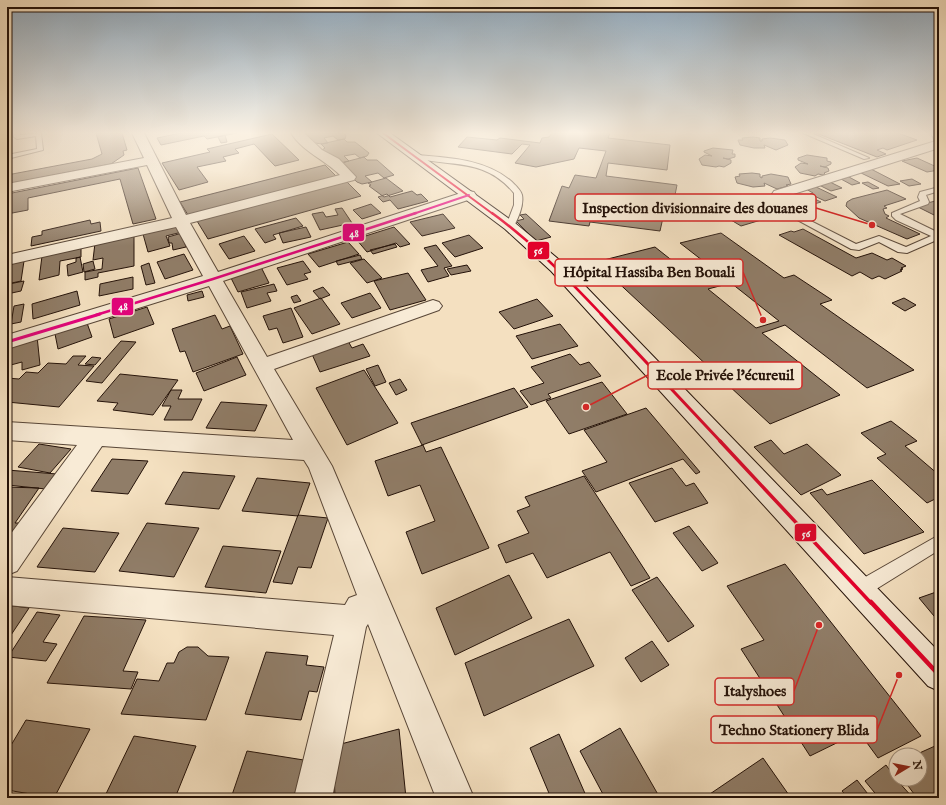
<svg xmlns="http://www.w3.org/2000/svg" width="946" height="805" font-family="'IM FELL English',serif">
<rect width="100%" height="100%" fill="#f4e0c0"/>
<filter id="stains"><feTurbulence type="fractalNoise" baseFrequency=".005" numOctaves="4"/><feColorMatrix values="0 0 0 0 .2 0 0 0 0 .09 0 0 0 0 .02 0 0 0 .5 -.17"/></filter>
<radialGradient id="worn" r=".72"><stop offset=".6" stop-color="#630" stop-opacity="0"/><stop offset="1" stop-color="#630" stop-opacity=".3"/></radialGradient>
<path fill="#907d68" stroke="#241209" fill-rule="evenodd" d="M96,133h26l5,17 -4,1 1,4 -13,9 -104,20v-9l85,-16 10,-5z
M181,133h56l-30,6 -3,-3 -43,9 -4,-7z
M304,133h39l3,2 -1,4 -7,1 -5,-4 -9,2 4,5 -6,1 -7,-1z
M552,133h58l-2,5 62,7 -3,25 -59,-7 -2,13 71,9 -4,20 -7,-1 -6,27 -70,-9 -1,4 -40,-5 13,-35 7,2 6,-13 21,3 10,-27 -27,-3 -5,11 -38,8 -21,-4 15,-18 -8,-1 -10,10 -54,-7 9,-10 30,3 3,-2 40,5 2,-5 7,-1z
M816,133h82l19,7 -30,10 -4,-2 -6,2 9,4 -9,3z
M272,134l27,26 -24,6 -21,-22 -19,5 4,4 -16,4 3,4 -29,6 11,15 -29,8 -17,-27 48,-11 -3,-3z
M225,135l2,7 -6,1 -3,-6z
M753,137l7,1v3h2v-2l8,-1 15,2 3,5 -12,5 -12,-5 1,3h-11l-14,-3 -2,-5h5l-1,-2z
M344,139l3,3h8l14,11 -2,3 -7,2 -5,-4 -11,2 5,5 -8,2 -5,-1 -14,-12 3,-2 -4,-4z
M713,148l20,2 -1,4h3v3l-7,2 -5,-1 8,2v3l-7,4 -5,-1 -3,1 -14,-2 -3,-6 6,-4 7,1 -8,-4v-1z
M807,155l20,3v3l4,1v2l-6,3 -5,-1 8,2 1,3 -5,2 1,1 -2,1 -5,-1 -3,2 -15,-3 -5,-6 6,-4 7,1 -10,-4v-2z
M364,157l3,3h10l17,15 -10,3 -6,-5 -13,3 7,6 -10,2 -5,-2 -14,-13 -2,-6z
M917,158l22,10v2l-12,2 -25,-11z
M325,165l11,11 -148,39 -8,-13z
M138,168l18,51 -23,5 -13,-45 -92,19v12l-21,4v-20z
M871,169l29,15 -12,2 -29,-14z
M752,173l8,1v3l2,1v-2l9,-2 17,3 3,7 -5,1 2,1 -11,3 -13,-6 1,3 -12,1 -16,-4 -2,-6 5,-1 -1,-2z
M849,177l11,6 -8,2 -11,-6z
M386,178l17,13 -19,6 -15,-11 2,-1 -3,-2z
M912,179l9,5 -12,2 -9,-5z
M346,181l15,15 -153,43 -11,-18z
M830,182l12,6 -11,3 -12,-6z
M868,182l11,6 -6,1 -11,-6z
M814,186l23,11 -12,4 -15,-7 3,-1 -7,-4z
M887,190l19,9 -22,7 3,2 -4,1 2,5 4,2 -3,2 34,16 -13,5 -48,-21 -13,-12 1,-4 5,-3z
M412,191l5,4 4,-1 7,7 -30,8 -8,-9 -7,2 -5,-5 9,-3 3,3z
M806,195l15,7 -21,6 -14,-8z
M939,200v14l-5,1 -18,-9z
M751,202l10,6 -14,4 14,8 -20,6 -15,-9 18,-5 -9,-5z
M371,204l10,9 -19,6 -9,-9z
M342,208l10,15 -32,7 -8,-16 11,-2 3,5 12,-2 -3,-6z
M443,214l12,14 -33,8 -12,-14z
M526,214l25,23 -15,4 -20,-20 8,-2 -4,-4z
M296,218l7,8 -30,9 3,4 -11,4 -10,-14z
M90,220l1,4 9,-2 1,9 -70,15 1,-9 10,-2v-4z
M179,223l3,9 -16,4 4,10 -22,6 -5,-18z
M306,227l5,10 -28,6 -4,-10z
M394,227l16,17 -10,3 -4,-4 -29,9 -11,-13z
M803,229l53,29 16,-5 15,7 5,-2 14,8 -5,2 2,1 -3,1 2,1 -17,8 -6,-3 -7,3 -12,-7 -8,4 -73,-41 12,-4 3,1z
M182,233l4,14 -13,3 -1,-7h-3l-1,-6z
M721,233l63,45 10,-3 38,25 -12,4 94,66 -47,18 -82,-63 -23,8 78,62 -70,29 -174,-162 59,-15 48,38 22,-7 -45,-35zM731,283l48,38 -23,7 -48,-39z
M469,235l14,13 -28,9 -13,-14z
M134,236v30l-36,7v4l-13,3v-8l17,-3 1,-11 -10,2 2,-17z
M244,236l11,15 -26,8 -10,-15z
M348,242l11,12 -40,13 -11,-13z
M395,244l2,3 -24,7 -3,-4z
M436,245l16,21 -8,2 5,8 -21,6 -7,-12 17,-4 -14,-18z
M81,248v9l-21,4 -1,14 -20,5 3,-24z
M184,254l9,16 -28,9 -8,-17z
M360,255l2,4 -24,6 -2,-4z
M80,257l3,15 -15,4 -1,-11 9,-3v-4z
M364,259l18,19 -15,5 -17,-20z
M24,261l-3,20 -14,3v-20z
M93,261l2,8 -11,3 -1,-8z
M303,261l8,11 -7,2 4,5 -21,6 -10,-17z
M149,263l6,20 -9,2 -5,-19z
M260,265l9,18 -31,9 -9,-18z
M467,265l4,6 -20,4 -4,-6z
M408,273l18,27 -36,10 -16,-29z
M133,277v12l-34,7 1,-12z
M24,281l-3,10 -14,3 2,-10z
M274,284l3,7 -10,2 4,8 -24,7 -6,-16z
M323,287l7,8 -10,4 -7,-8z
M77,291l3,14 -47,14 -1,-15z
M202,291l2,6 -16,4 -1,-6z
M370,293l11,15 -29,10 -11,-15z
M297,295l4,6 -7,2 -3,-6z
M321,298l19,26 -28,10 -18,-26z
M904,298l12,7 -11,6 -13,-8z
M537,299l16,17 -39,13 -15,-17z
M24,304l-3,18 -10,2 3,-18z
M147,307l7,17 -40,14 -5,-19z
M291,308l12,29 -20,6 -6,-15 -8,2 -6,-14z
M215,315l7,14 8,-3 13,28 -50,18 -8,-21 -5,1 -8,-23z
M87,323l5,14 -34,12 -3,-15z
M560,324l18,22 -46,13 -16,-23z
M37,336l3,29 -18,5v-8l-15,4v-21z
M121,341l15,1 -34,41 -16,-2z
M348,341l4,7 11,-4 7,12 -50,16 -9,-20z
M570,354l10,11 9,-3 12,14 -53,18 3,4 -20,7 -11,-14 24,-8 -13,-16z
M73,356h13l-8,9 16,1 -35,41 -52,-5v-24l12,1 7,-7 12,1 10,-10 18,1z
M92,357l9,1 -6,7 -10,-1z
M237,357l9,18 -42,16 -8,-18z
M378,365l8,17 -11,4 -9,-17z
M364,370l34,53 -51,22 -31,-57z
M120,374l58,6 -25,35 -40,-5 5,-7 -21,-2z
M400,379l7,11 -11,5 -7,-12z
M602,382l25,32 -58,20 -23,-33z
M514,388l14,19 -106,38 -11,-22z
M171,390h11l-4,9h24l-10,21h-28l7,-14h-9z
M221,402l46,3 -12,26 -49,-3z
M646,408l54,64 -4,2 -13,-15 -87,33 -14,-21 25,-9 -23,-32z
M891,421l26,20 -12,5 34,29v22l-12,6 -50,-45 9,-4 -25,-21z
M771,440l13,14 23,-10 34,31 -40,20 -47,-48z
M39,444l32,5 -21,24 -32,-6z
M423,445l3,7 15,-5 48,101 -67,26 -16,-42 29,-11 -15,-36 -32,11 -13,-35z
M112,459l36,2 -20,33 -37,-3z
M672,468l14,18 8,-3 14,20 -53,19 -26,-39z
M7,470l50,4 -11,15 -39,-4z
M183,472l52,4 -16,33 -54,-5z
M584,476l66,102 -19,8 -21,-34 -63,26 -14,-25 -27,10 -8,-18 31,-12 -12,-22 13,-5 -5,-9z
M257,478l53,5 -12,33 -56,-5z
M872,480l52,52 -60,22 -54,-61 12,-4 5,6z
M7,487l32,1 -24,35h5l-13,19z
M298,515l30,3 -17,50 -13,-1 -6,17 -19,-2z
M147,523l52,5 -25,49 -55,-6z
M689,526l29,37 -16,8 -29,-38z
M63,528l56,5 -24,39 -58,-5z
M223,546l58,5 -15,42 -61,-6z
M785,564l136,172 -43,22 -19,-26 -49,24 -69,-107 23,-9 -37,-54z
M509,575l23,43 -77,37 -19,-47z
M657,577l37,49 -26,16 -36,-52z
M939,591v31l-20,-24z
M7,605l22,3 -22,33z
M37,612l23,3 -17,27 14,2 -11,17 -38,-4z
M84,616l62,4 -23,51 15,1 -7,17 -84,-6z
M569,619l25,47 -110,50 -19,-53z
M652,641l17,24 -28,17 -16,-24z
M187,647h11l10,9 21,1 -23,63 -85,-6 16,-35 22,2 8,-18h7l5,-11z
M266,652l42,4 -2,9 18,2 -7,25 -8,-1 -8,29 -56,-6z
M26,720l64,9 -36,69 -47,-8v-38z
M620,728l40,70h-55l-25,-47z
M399,729l7,69h-71l-2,-52z
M559,734l28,64h-36l-21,-50z
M134,736l62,10 -21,52h-71z
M935,746l4,6v46h-22l-14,-19h17v-24h-5z
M247,751l63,10 -11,37h-68z
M763,758l28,40h-87z
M886,765l10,14 17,19h-34l-14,-17z
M857,780l14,18h-23l-6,-7z"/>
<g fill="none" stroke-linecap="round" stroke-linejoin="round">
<defs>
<path id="service" d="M14,133h6v2l21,-2 2,17 -36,9v-4l30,-6 -1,-13 -19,3 -3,-2z
M803,133h8l58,25 -5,1z
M417,155c33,3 68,4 94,26 4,4 10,9 11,14 2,10 -4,24 -9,33h-6l-1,-2 8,-21v-12c-29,-35 -61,-26 -99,-35v-2z
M939,187v4l-13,4 3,7 -1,2 -28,10 39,19v6l-32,14 -9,-1 -19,-10 -20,8 -8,-1 -59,-32 1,-2h6l57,29 23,-8 27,11 25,-11 -35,-16 -4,-4v-3l28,-12 -2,-4 2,-5z
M939,535v15l-74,46 -6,2 -6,-2 -2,-6 2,-6z"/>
<path id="minor" d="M132,133h12l42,82 154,-40c-15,-15 -38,-24 -49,-42h13l18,17 17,9 17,18 -2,3 -164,43 28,49 246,-80 5,-1 5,1 2,3 -2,3 -251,83 44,76 160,-55 6,-2 6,2 3,4 -3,4 -165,59 58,97 142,332h-38l-68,-174 -2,3 -34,171h-38l40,-163 -327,-30v-28l338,28 4,-7 8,-3 -48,-127 -5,-8 -202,-14 -85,125 -10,4v-36l70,-94 -70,-5v-18l286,18 -84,-154 -202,63v-14l196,-59 -27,-49 -169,38v-10l165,-37 -25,-53 -140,27v-8l137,-26z
M939,140v8l-155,49 -5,1 -5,-1 -2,-3 2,-3z"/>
<path id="secondary" d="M377,133h13l125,90 48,40 376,389v39l-11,-5 -377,-415 -46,-42z
M931,133h8v9l-4,-1z"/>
</defs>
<use href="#service" stroke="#584637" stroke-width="2"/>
<use href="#minor" stroke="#584637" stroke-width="2"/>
<use href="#secondary" stroke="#241209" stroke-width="2"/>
<use href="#service" fill="#f8ebd6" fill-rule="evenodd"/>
<use href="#minor" fill="#f8ebd6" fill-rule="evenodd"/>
<use href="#secondary" fill="#f8ebd6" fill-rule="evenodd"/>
<defs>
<path id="bus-1-far4" d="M383,133l110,81"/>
<path id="bus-1-far3" d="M492,213c40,29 75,65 110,102"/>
<path id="bus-1-far2" d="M601,314l120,128"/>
<path id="bus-1-far1" d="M720,441l151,162"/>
<path id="bus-1" d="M871,602l68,73"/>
<path id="bus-2-far2" d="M413,214l56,-19"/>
<path id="bus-2-far1" d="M96,315l117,-36 203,-66"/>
<path id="bus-2" d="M7,342l93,-28"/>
</defs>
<use href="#bus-1-far4" stroke="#f8ebd6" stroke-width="4"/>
<use href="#bus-1-far3" stroke="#f8ebd6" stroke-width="5"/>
<use href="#bus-1-far2" stroke="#f8ebd6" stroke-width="6"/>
<use href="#bus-1-far1" stroke="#f8ebd6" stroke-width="6"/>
<use href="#bus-1" stroke="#f8ebd6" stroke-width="8"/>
<use href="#bus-2-far2" stroke="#f8ebd6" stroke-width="4"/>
<use href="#bus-2-far1" stroke="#f8ebd6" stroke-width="5"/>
<use href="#bus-2" stroke="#f8ebd6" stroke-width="6"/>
<use href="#bus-1-far4" stroke="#e4002b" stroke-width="2"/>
<use href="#bus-1-far3" stroke="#e4002b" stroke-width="2.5"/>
<use href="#bus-1-far2" stroke="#e4002b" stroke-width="3"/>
<use href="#bus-1-far1" stroke="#e4002b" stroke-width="3.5"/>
<use href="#bus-1" stroke="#e4002b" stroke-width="4.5"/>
<use href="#bus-2-far2" stroke="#e5007d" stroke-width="2"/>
<use href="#bus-2-far1" stroke="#e5007d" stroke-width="2.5"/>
<use href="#bus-2" stroke="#e5007d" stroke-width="3"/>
</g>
<linearGradient id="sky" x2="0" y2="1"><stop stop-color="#90aabf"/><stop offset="0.54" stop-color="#faf1e3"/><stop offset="1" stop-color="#faf1e3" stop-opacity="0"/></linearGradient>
<rect width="946" height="246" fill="url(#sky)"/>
<path fill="none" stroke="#d62828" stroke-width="1.5" d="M872 225L816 208M763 320L743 272M586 407L648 375M819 625L794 691M899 675L877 730"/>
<g fill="#d62828" stroke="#f8ebd6" stroke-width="1.5">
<circle cx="872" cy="225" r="4"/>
<circle cx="763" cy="320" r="4"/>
<circle cx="586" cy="407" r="4"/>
<circle cx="819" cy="625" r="4"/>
<circle cx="899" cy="675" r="4"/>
</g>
<g fill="#f8ebd6" stroke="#d62828" stroke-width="1.5">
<rect x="575" y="194" width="241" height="27" rx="4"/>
<rect x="555" y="259" width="188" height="27" rx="4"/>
<rect x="648" y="362" width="154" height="27" rx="4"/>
<rect x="715" y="678" width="79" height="27" rx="4"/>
<rect x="711" y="716" width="166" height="27" rx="4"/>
</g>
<g font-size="15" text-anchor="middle" font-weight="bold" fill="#241209">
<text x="695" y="213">Inspection divisionnaire des douanes</text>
<text x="649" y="277">Hôpital Hassiba Ben Bouali</text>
<text x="725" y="380">Ecole Privée l'écureuil</text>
<text x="755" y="696">Italyshoes</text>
<text x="794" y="735">Techno Stationery Blida</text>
</g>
<g stroke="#f8ebd6" stroke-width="1.5">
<rect x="342" y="223" width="23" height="19" rx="4" fill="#e5007d"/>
<rect x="527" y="241" width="23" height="19" rx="4" fill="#e4002b"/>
<rect x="111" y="297" width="23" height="19" rx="4" fill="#e5007d"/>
<rect x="794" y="523" width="23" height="19" rx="4" fill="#e4002b"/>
</g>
<g font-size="11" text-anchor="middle" font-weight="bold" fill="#fff">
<text x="354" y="237">48</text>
<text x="538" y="254">56</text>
<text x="123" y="310">48</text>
<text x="806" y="537">56</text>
</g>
<rect width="946" height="805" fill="none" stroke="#f4e0c0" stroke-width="24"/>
<rect x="8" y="8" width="930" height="789" fill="none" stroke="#241209" stroke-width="2"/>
<rect x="12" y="12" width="922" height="781" fill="none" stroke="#241209"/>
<g transform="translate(908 767) rotate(80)"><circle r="19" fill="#f8ebd6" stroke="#a39484"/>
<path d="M0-3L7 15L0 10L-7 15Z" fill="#8f2418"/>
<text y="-6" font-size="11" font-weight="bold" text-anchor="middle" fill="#241209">N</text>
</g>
<rect width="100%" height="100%" filter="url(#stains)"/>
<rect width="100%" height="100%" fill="url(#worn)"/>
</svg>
